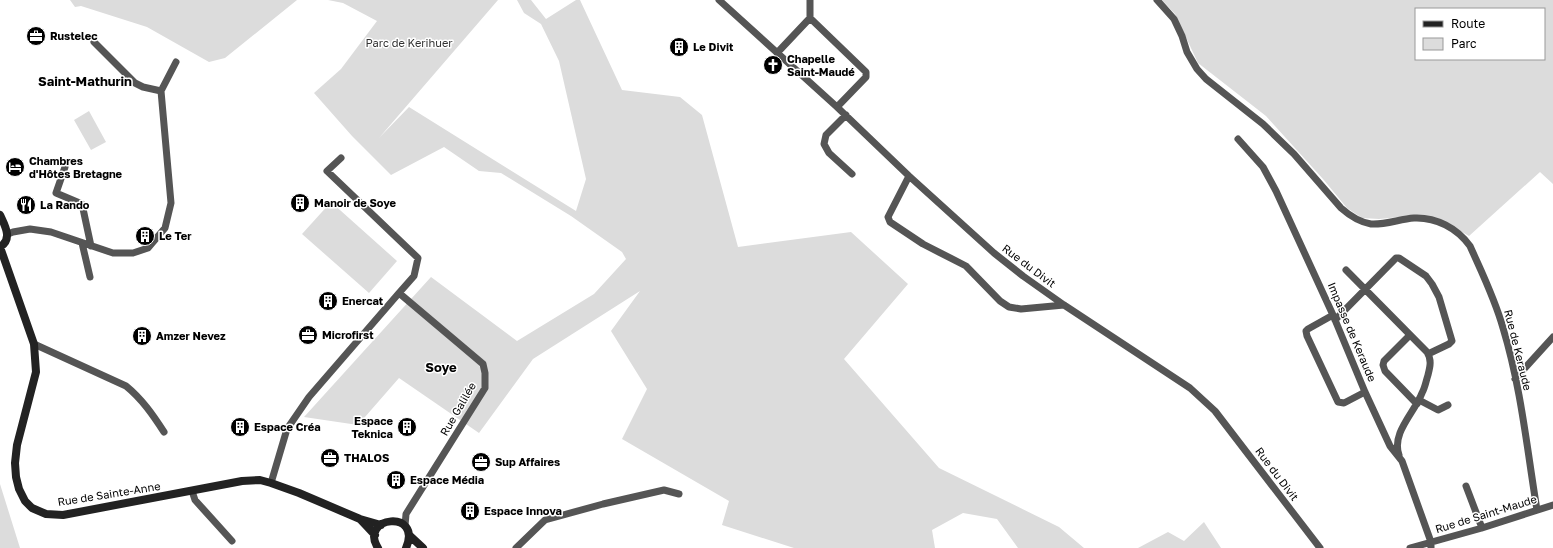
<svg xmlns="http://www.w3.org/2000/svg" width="1553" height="548" font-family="'Golos Text',sans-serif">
<rect width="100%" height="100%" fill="#fff"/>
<path fill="#dcdcdc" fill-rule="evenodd" d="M70,0h227l-72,58 -16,4 -62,-35 -66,-21 -6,1z
M328,0h170l-119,138 30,-31 167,104 10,-32 -27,-118 -18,-37 -17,-11 -7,-13h14l15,19 30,-19h4l42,90 58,7 22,18 36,132 113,-15 57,52 -64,75 95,109 120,59 25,21h-66l-21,-29 -34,-6 -31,17 3,18h-141l-72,-23 7,-24 -107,-62 25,-50 -36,-58 29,-40 -107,68 -54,74 -80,-55 -41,47 -54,-8 127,-140 86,64 77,-47 32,-35 -4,-7 -51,-36 -70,-43 -22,-2 -35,-24 -53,28 -39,-39 -38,-43 27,-24 36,-48 -34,-18z
M1162,0h391v184l-13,-12 -71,64 -26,-15 -23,-6 -41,4 -17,-1 -15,-10 -24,-29 -57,-63 -68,-53 -23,-49zM1416,9h128v50h-128z
M89,111l17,31 -15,8 -17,-30z
M331,202l66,59 -28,32 -67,-59z
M0,484l20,64h-20z
M1204,522l17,26h-83l30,-16 16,9z"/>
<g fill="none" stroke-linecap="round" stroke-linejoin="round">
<path stroke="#555" stroke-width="7" d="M719,0l118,107 72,69 85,77 29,23 41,29 126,83 25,23 105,137
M1157,0l17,19 8,17 5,16 10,17 9,10 57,45 31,30 47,54c9,8 18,14 30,16 14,1 29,-5 43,-6 22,-1 43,10 56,28 12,27 25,53 33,82 18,59 24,121 34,182
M810,18v-18
M777,53l33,-35 56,54v5l-29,30
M161,91l15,-29
M846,115l-20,20 -2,9 5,9 23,21
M1238,139l25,28 13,24 57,124 32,77 25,54 12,15 29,81v6
M341,158l-14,13 91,87 -4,18 -15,17 84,71 2,9v15l-79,126 -1,12
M65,167l-9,26 26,11 9,42
M909,176l-21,41 2,5 33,22 43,22 34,35 9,6 12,2 43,-4
M8,234l5,-2 17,-3 21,3 62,21h20l15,-5 17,-20 6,-25 -10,-112 -18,-4 -8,-4 -41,-41
M82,243l8,34
M1346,270l81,82c5,8 3,15 1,23 -2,6 -3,13 -6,18 -7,19 -31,40 -23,62
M1333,315l-25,14 -2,2 1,5 31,66 6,1 21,-11
M1335,320l61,-62h3l27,18 6,8 7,13 13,44 -3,3 -21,10
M1410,335l-26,26 -1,4 2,6 32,33
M34,344l92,42c16,13 27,29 38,46
M1515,379l38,-42
M1419,400l19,10 10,-5
M271,483l16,-54 22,-32 90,-104
M1466,486l16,42
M192,491l3,9 37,41
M516,548l29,-28 58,-16 61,-14 15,4
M1410,548l72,-20 71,-23"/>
<path stroke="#222" stroke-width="8" d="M0,215c5,11 13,24 0,32
M0,247l34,97 2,28 -19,73 -2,18 1,14 3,12 6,12 7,7 14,6 17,1 179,-34 18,-1 11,3 28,10 61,26 21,6
M360,519l15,16
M409,535l14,13
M378,548c-20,-32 45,-39 28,0"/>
</g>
<defs>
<symbol id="office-disc" viewBox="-11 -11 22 22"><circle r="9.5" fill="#000" stroke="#fff"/><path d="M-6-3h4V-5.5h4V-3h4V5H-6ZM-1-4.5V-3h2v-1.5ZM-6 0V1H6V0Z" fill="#fff"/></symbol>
<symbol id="building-disc" viewBox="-11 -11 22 22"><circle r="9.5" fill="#000" stroke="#fff"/><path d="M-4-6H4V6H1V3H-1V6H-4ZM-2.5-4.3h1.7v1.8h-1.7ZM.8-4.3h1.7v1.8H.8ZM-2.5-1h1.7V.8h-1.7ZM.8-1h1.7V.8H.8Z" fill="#fff"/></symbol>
<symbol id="church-disc" viewBox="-11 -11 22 22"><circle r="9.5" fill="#000" stroke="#fff"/><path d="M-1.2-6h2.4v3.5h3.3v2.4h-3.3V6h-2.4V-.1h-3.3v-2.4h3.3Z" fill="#fff"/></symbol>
<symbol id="hotel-disc" viewBox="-11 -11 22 22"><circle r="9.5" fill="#000" stroke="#fff"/><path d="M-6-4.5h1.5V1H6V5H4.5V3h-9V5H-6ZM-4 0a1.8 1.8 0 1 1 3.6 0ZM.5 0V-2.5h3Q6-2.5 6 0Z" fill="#fff"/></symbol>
<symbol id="restaurant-disc" viewBox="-11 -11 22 22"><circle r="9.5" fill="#000" stroke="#fff"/><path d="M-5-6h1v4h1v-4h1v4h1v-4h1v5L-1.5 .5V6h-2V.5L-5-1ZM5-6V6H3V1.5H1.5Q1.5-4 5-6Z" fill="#fff"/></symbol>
</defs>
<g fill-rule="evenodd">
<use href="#office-disc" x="25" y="25" width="22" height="22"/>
<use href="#building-disc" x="668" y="36" width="22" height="22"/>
<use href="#church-disc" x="762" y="54" width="22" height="22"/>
<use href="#hotel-disc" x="4" y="156" width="22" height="22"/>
<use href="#building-disc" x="289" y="192" width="22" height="22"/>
<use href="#restaurant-disc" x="15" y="194" width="22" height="22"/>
<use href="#building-disc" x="134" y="225" width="22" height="22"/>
<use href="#building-disc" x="317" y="290" width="22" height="22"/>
<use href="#office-disc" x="297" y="324" width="22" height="22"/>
<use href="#building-disc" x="131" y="325" width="22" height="22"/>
<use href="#building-disc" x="229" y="416" width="22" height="22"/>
<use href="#building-disc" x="396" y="416" width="22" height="22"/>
<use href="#office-disc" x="319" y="447" width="22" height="22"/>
<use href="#office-disc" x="470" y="451" width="22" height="22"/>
<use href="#building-disc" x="385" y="469" width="22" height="22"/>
<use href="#building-disc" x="459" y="500" width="22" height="22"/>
</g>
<g text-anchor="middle" stroke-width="3" stroke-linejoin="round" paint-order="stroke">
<g font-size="11" font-weight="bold" fill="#000" stroke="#fff" text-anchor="start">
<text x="50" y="40">Rustelec</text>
<text x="693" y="51">Le Divit</text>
<text x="787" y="63">Chapelle<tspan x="787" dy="13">Saint-Maudé</tspan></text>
<text x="29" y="165">Chambres<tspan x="29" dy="13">d'Hôtes Bretagne</tspan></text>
<text x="314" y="207">Manoir de Soye</text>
<text x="40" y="209">La Rando</text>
<text x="159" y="240">Le Ter</text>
<text x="342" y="305">Enercat</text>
<text x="322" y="339">Microfirst</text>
<text x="156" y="340">Amzer Nevez</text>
<text x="393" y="425" text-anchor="end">Espace<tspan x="393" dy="13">Teknica</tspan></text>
<text x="254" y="431">Espace Créa</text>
<text x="344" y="462">THALOS</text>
<text x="495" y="466">Sup Affaires</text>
<text x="410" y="484">Espace Média</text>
<text x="484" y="515">Espace Innova</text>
</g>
<g font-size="11" fill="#333" stroke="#fff">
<text x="409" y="47">Parc de Kerihuer</text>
</g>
<g font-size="11" fill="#000" stroke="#fff">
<text transform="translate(1029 266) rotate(37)" y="4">Rue du Divit</text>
<text transform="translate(1352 332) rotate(67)" y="4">Impasse de Keraude</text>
<text transform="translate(1518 350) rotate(76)" y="4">Rue de Keraude</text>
<text transform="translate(458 409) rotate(-60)" y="4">Rue Galilée</text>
<text transform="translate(1277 474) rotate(53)" y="4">Rue du Divit</text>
<text transform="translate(109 494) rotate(-9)" y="4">Rue de Sainte-Anne</text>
<text transform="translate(1486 514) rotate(-17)" y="4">Rue de Saint-Maude</text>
</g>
<g font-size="13" font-weight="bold" fill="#000" stroke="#fff">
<text x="85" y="86">Saint-Mathurin</text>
<text x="441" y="372">Soye</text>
</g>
</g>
<rect x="1415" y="8" width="130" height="52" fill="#ffffff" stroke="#999999"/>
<rect x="1423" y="21" width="20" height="6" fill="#222222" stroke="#999999"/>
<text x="1451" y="28" font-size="12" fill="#000000">Route</text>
<rect x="1423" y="38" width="20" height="12" fill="#dcdcdc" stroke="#999999"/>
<text x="1451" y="48" font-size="12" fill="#000000">Parc</text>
</svg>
